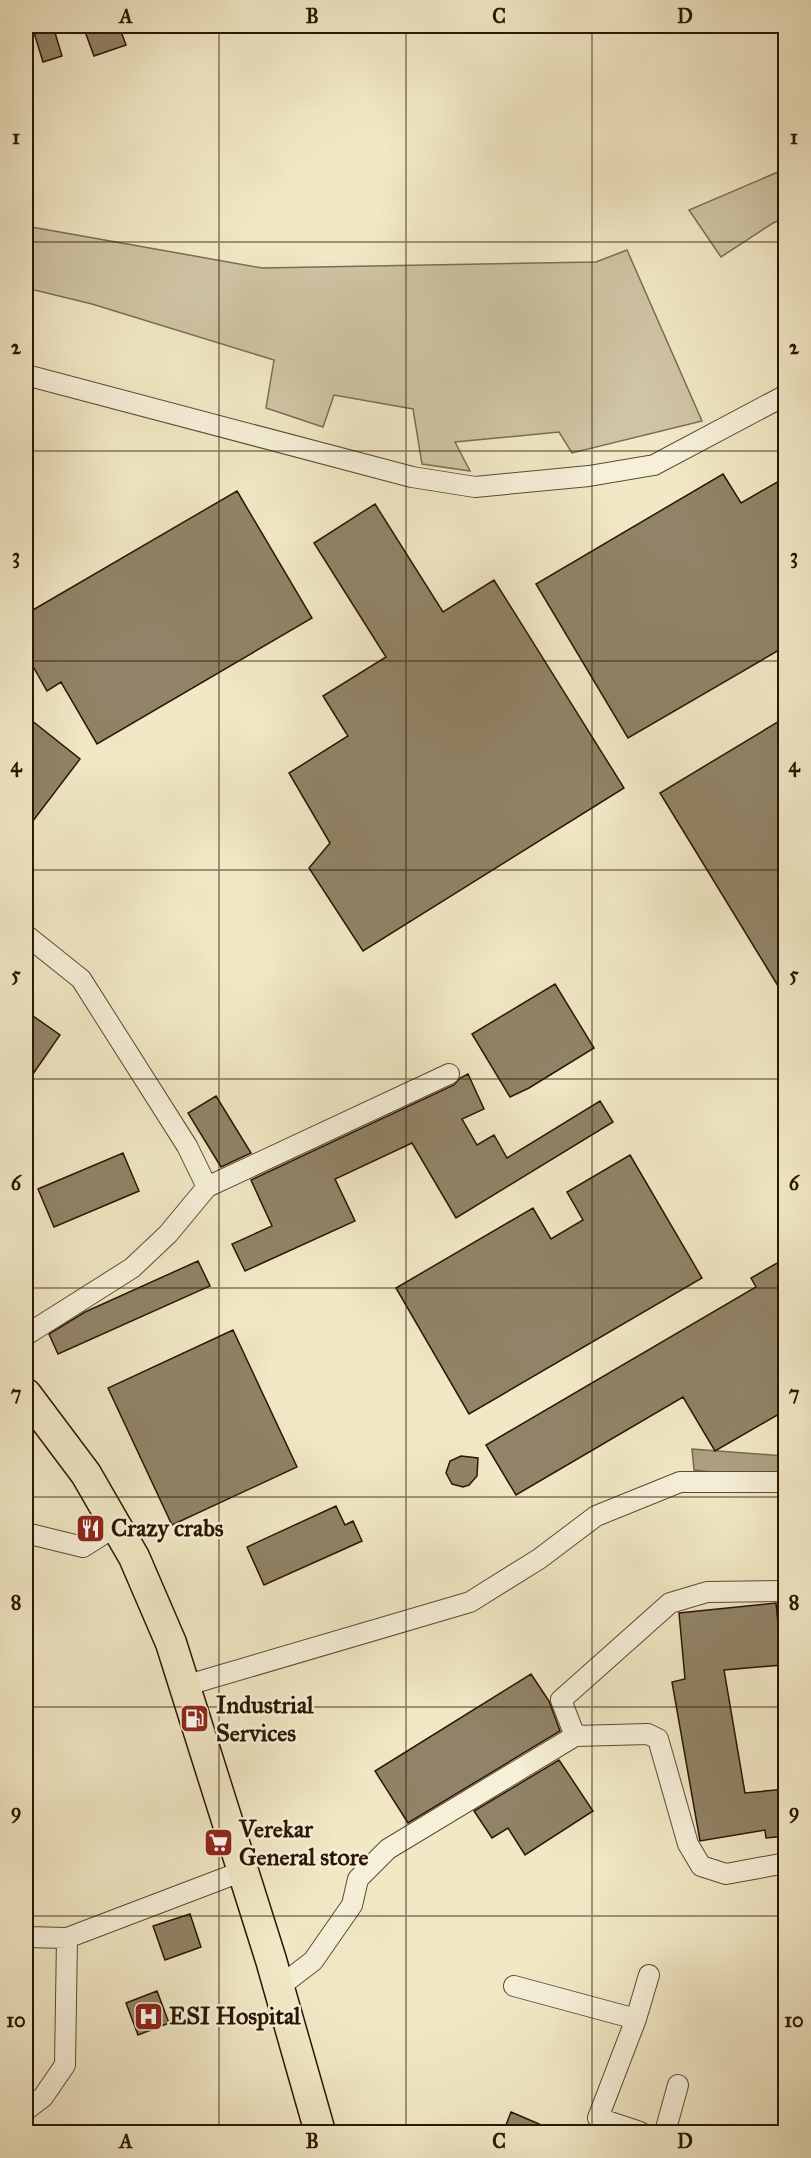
<svg xmlns="http://www.w3.org/2000/svg" width="811" height="2158" font-family="'IM FELL Great Primer',serif">
<rect width="100%" height="100%" fill="#f1e8c5"/>
<filter id="stains"><feTurbulence type="fractalNoise" baseFrequency=".00333" numOctaves="4"/><feColorMatrix values="0 0 0 0 .2 0 0 0 0 .09 0 0 0 0 .02 0 0 0 .5 -.17"/></filter>
<radialGradient id="worn" r=".72"><stop offset=".6" stop-color="#630" stop-opacity="0"/><stop offset="1" stop-color="#630" stop-opacity=".3"/></radialGradient>
<path fill="#cfc4a4" stroke="#7c6d53" stroke-width="1.5" d="M785,169v49l-12,5 -52,34 -32,-47z
M26,226l236,42 334,-6 31,-12 75,171 -130,32 -13,-21 -104,10 15,29 -48,-7 -9,-55 -79,-14 -11,32 -57,-19 8,-48 -182,-56 -66,-16z"/>
<path fill="#ada183" stroke="#79694f" stroke-width="1.5" d="M692,1449l93,7v24l-91,-10z"/>
<path fill="#918367" stroke="#2a1602" stroke-width="1.5" d="M32,26h21l9,30 -19,6z
M83,26h36l7,19 -32,11z
M723,474l18,29 45,-26v169l-158,92 -92,-154z
M237,491l75,127 -215,126 -36,-62 -14,9 -21,-37v-40z
M375,504l68,108 51,-32 130,208 -261,163 -54,-83 21,-25 -41,-70 59,-37 -25,-40 63,-39 -72,-114z
M26,716l54,43 -54,71z
M786,717v282l-126,-206z
M555,984l39,64 -65,40 -19,9 -38,-63z
M26,1011l34,24 -34,49z
M468,1074l16,35 -22,10 15,26 17,-10 13,23 93,-57 13,21 -157,96 -44,-75 -77,36 20,42 -110,50 -13,-27 40,-18 -21,-46 203,-95 6,-7z
M216,1096l35,57 -30,14 -33,-54z
M123,1153l16,38 -85,36 -16,-38z
M630,1155l72,123 -233,136 -73,-126 137,-80 18,31 32,-19 -16,-28z
M786,1258v152l-71,41 -32,-54 -167,98 -30,-50 270,-158 -5,-9z
M198,1261l12,25 -152,68 -9,-20 36,-22z
M233,1330l64,137 -125,58 -64,-137z
M461,1456l17,2 -1,18 -8,9 -6,2 -11,-3 -6,-11 4,-12z
M336,1506l9,19 8,-4 9,20 -98,44 -17,-38z
M776,1603l6,62 -58,5 21,123 41,-4v47l-20,2 -1,-8 -65,11 -28,-159 13,-3 -6,-66z
M531,1674l18,27 11,30 -152,92 -33,-52z
M559,1760l34,51 -68,44 -17,-27 -16,10 -18,-27z
M190,1914l11,33 -36,13 -12,-34z
M157,1991l12,32 -31,12 -12,-32z
M511,2112l47,20v1h-55z"/>
<g fill="none" stroke-linecap="round" stroke-linejoin="round">
<defs>
<path id="street" d="M26,375l386,102 63,10 114,-11 65,-11 132,-70
M26,935l55,44 106,167 20,41 -39,47 -36,34 -106,67
M207,1187l242,-113
M26,1533l57,14 33,-21
M184,1686l286,-84 69,-43 57,-43 84,-34h106
M575,1736l-14,-36 109,-97 37,-11 79,-1
M26,1937l41,1 176,-67
M514,1986l122,33
M279,1987l34,-26 39,-56 6,-26 30,-30 187,-113 73,-2 10,5 30,105 13,22 25,8 60,-11
M26,2110l17,-13 22,-32 2,-127
M640,2132l-42,-14 38,-99 13,-44
M665,2132l13,-47"/>
<path id="primary" d="M26,1394l60,80 30,52 18,31 37,86 100,317 49,172"/>
</defs>
<use href="#street" stroke="#5c4a33" stroke-width="22"/>
<use href="#primary" stroke="#2a1602" stroke-width="33"/>
<use href="#street" stroke="#f6f0d9" stroke-width="20"/>
<use href="#primary" stroke="#f1e8c5" stroke-width="30"/>
</g>
<path fill="none" stroke="#2a1602" stroke-width="1.5" stroke-opacity="0.55" d="M219,26v2106M406,26v2106M592,26v2106M26,242h760M26,451h760M26,661h760M26,870h760M26,1079h760M26,1288h760M26,1497h760M26,1707h760M26,1916h760"/>
<defs>
<symbol id="restaurant-square" viewBox="-11 -11 22 22"><rect x="-9" y="-9" width="18" height="18" rx="4" fill="#8f2418" stroke="#f6f0d9"/><path d="M-5-6h1v4h1v-4h1v4h1v-4h1v5L-1.5 .5V6h-2V.5L-5-1ZM5-6V6H3V1.5H1.5Q1.5-4 5-6Z" fill="#fff"/></symbol>
<symbol id="fuel-square" viewBox="-11 -11 22 22"><rect x="-9" y="-9" width="18" height="18" rx="4" fill="#8f2418" stroke="#f6f0d9"/><path d="M-5.5-6h7V0h2V4h1.3V-2.5L3-4.5l.8-.8L6-3V5H2.5V1h-1V6h-7ZM-4.2-4.7v3.2H.2V-4.7Z" fill="#fff"/></symbol>
<symbol id="supermarket-square" viewBox="-11 -11 22 22"><rect x="-9" y="-9" width="18" height="18" rx="4" fill="#8f2418" stroke="#f6f0d9"/><path d="M-6-5.5h2.5l.6 2H6L4.5 2H-2.5L-4.4-4H-6ZM-1.5 3.2a1.3 1.3 0 1 0 .1 0ZM3 3.2a1.3 1.3 0 1 0 .1 0Z" fill="#fff"/></symbol>
<symbol id="hospital-square" viewBox="-11 -11 22 22"><rect x="-9" y="-9" width="18" height="18" rx="4" fill="#8f2418" stroke="#f6f0d9"/><path d="M-5-5h3v3.5h4V-5h3V5h-3V1.5h-4V5h-3Z" fill="#fff"/></symbol>
</defs>
<g fill-rule="evenodd">
<use href="#restaurant-square" x="74" y="1512" width="33" height="33"/>
<use href="#fuel-square" x="178" y="1702" width="33" height="33"/>
<use href="#supermarket-square" x="202" y="1826" width="33" height="33"/>
<use href="#hospital-square" x="132" y="2000" width="33" height="33"/>
</g>
<g text-anchor="middle" stroke-width="5" stroke-linejoin="round" paint-order="stroke">
<g font-size="24" font-weight="bold" fill="#2a1602" stroke="#f6f0d9" text-anchor="start">
<text x="111" y="1536">Crazy crabs</text>
<text x="216" y="1713">Industrial<tspan x="216" dy="28">Services</tspan></text>
<text x="239" y="1837">Verekar<tspan x="239" dy="28">General store</tspan></text>
<text x="169" y="2024">ESI Hospital</text>
</g>
</g>
<rect width="811" height="2158" fill="none" stroke="#f1e8c5" stroke-width="66"/>
<rect x="33" y="33" width="745" height="2092" fill="none" stroke="#2a1602" stroke-width="2"/>
<g font-size="20" text-anchor="middle" font-weight="bold" fill="#2a1602">
<text x="126" y="23">A</text>
<text x="312" y="23">B</text>
<text x="499" y="23">C</text>
<text x="685" y="23">D</text>
<text x="16" y="144">1</text>
<text x="794" y="144">1</text>
<text x="16" y="354">2</text>
<text x="794" y="354">2</text>
<text x="16" y="563">3</text>
<text x="794" y="563">3</text>
<text x="16" y="772">4</text>
<text x="794" y="772">4</text>
<text x="16" y="981">5</text>
<text x="794" y="981">5</text>
<text x="16" y="1190">6</text>
<text x="794" y="1190">6</text>
<text x="16" y="1400">7</text>
<text x="794" y="1400">7</text>
<text x="16" y="1609">8</text>
<text x="794" y="1609">8</text>
<text x="16" y="1818">9</text>
<text x="794" y="1818">9</text>
<text x="16" y="2027">10</text>
<text x="794" y="2027">10</text>
<text x="126" y="2148">A</text>
<text x="312" y="2148">B</text>
<text x="499" y="2148">C</text>
<text x="685" y="2148">D</text>
</g>
<rect width="100%" height="100%" filter="url(#stains)"/>
<rect width="100%" height="100%" fill="url(#worn)"/>
</svg>
